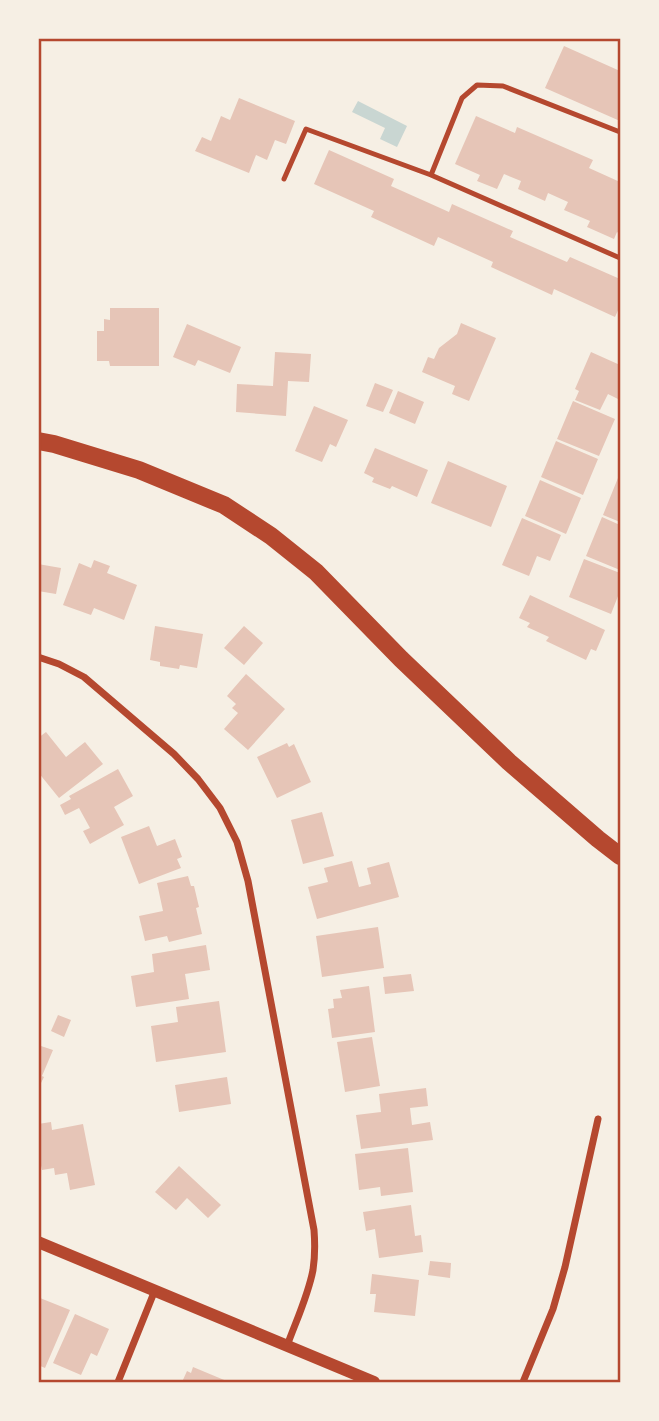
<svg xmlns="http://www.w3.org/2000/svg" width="659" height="1421" font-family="'Fira Sans',sans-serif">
<rect width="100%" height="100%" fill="#f6efe4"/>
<path fill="#c9d6d2" d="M358,101l49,25 -10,21 -17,-8 5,-11 -33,-16z"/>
<path fill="#e6c5b7" d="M564,46l56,25v50l-75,-33z
M239,98l56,23 -9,23 -11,-4 -8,20 -11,-5 -7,18 -54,-22 7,-14 9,4 10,-25 9,4z
M476,116l39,17 2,-6 76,33 -4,8 31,14v52l-3,-2 -3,7 -27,-12 3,-6 -26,-11 4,-8 -20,-9 -3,8 -27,-12 3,-8 -17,-7 -7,15 -20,-8 3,-6 -25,-11z
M329,150l65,29 -3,7 58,26 3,-8 61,27 -3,6 57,25 3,-5 50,22v27l-5,11 -61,-28 -2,6 -61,-28 2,-5 -55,-25 -4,9 -63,-29 3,-6 -60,-27z
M110,308h49v58h-49l-1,-5h-12v-30h7v-12l6,1z
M461,323l35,15 -27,63 -17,-7 3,-8 -33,-14 6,-15 6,2 5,-11 18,-14z
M187,324l54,23 -11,26 -32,-13 -3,6 -22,-9z
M275,352l36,2 -2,28 -21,-1 -2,35 -50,-4 1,-28 36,2z
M591,352l29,13v35l-12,-6 -8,16 -25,-10 4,-9 -4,-2z
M375,383l18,7 -10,22 -17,-6z
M398,391l26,11 -9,22 -26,-11z
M573,401l42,18 -16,37 -42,-17z
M314,406l34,14 -12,27 -6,-3 -8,18 -27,-11z
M556,441l42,18 -15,36 -42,-18z
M375,448l53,22 -11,27 -25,-11 -2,3 -18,-7 2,-4 -10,-5z
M448,461l59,25 -16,41 -60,-24z
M620,473v49l-17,-7z
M540,480l41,18 -15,36 -41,-18z
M602,517l18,8v45l-34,-14z
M522,518l39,17 -11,26 -13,-5 -8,20 -27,-11z
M584,559l36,14v18l-9,23 -42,-17z
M94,560l16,6 -3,7 30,12 -13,35 -30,-12 -3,7 -28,-10 16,-42 12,5z
M38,564l23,4 -5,26 -18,-3z
M530,595l75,35 -9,21 -5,-2 -5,11 -40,-19 3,-4 -22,-10 3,-4 -11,-5z
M155,626l48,8 -6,34 -17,-3 -1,4 -19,-3v-4l-10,-2z
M244,626l19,17 -19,22 -20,-17z
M246,674l39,35 -37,41 -24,-21 14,-16 -6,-5 4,-4 -9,-8z
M46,732l20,25 19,-15 18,22 -44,34 -21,-26v-34z
M287,743l2,4 5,-3 17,38 -34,16 -20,-41z
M118,769l15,27 -19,11 10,18 -34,19 -7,-13 7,-3 -11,-20 -14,7 -5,-10 11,-6 -2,-3z
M322,812l12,44 -31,8 -12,-44z
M149,826l8,20 18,-7 7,18 -5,2 4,9 -42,16 -18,-47z
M352,861l7,26 12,-3 -4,-16 22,-6 10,35 -82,22 -9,-32 20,-5 -4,-14z
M188,876l3,10h3l5,21 -3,1 6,26 -33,8 -2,-6 -22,5 -6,-25 24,-5 -6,-28z
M378,927l6,41 -62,9 -6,-41z
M206,945l4,25 -25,4 4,25 -53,8 -5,-31 23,-4 -2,-18z
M411,974l3,17 -29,3 -2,-17z
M369,986l6,46 -43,6 -4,-29 6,-1 -1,-9 9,-1 -2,-8z
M219,1001l7,51 -70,10 -5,-36 27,-4 -2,-15z
M58,1015l13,5 -7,17 -13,-6z
M372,1037l8,49 -35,6 -8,-50z
M38,1045l15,5 -11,26 2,1 -6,12z
M227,1077l4,27 -52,8 -4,-27z
M426,1088l2,18 -18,2 2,17 18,-3 3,18 -72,9 -5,-34 25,-3 -2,-18z
M51,1122l1,8 31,-6 12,61 -25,5 -3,-17 -12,2 -1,-7 -12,2 -4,-18v-28z
M408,1148l5,44 -32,4 -1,-9 -21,3 -4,-36z
M179,1166l42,39 -13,13 -21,-20 -11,12 -21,-18z
M411,1205l4,31 6,-1 2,17 -44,6 -4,-29 -9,2 -3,-19z
M430,1261l21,2 -1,15 -22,-3z
M372,1274l47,6 -4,36 -41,-4 2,-18h-6z
M40,1298l30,12 -25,58 -7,-3v-63z
M75,1314l34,15 -12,27 -6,-3 -10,22 -28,-12z
M193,1367l36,15h-47l5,-11 4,2z"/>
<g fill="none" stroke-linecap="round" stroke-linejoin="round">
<path stroke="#b5482f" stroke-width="5" d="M620,132l-117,-46 -26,-1 -15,13 -31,77 189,83
M284,179l22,-50 125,46"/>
<path stroke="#b5482f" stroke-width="7" d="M38,657l21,7 25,13 90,77 24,25 22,29 17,34 11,39 66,349c1,13 1,27 -1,40 -5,26 -17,51 -26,76
M118,1382l37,-92
M523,1382l30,-73 12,-42 33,-148"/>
<path stroke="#b5482f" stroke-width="12" d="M38,1242l336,140"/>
<path stroke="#b5482f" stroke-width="18" d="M38,441l16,3 85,26 85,35 47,31 45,36 85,87 108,103 89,77 22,17"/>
</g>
<rect width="659" height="1421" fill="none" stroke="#f6efe4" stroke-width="80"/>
<rect x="40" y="40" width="579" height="1341" fill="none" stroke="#b5482f" stroke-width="2.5"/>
</svg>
